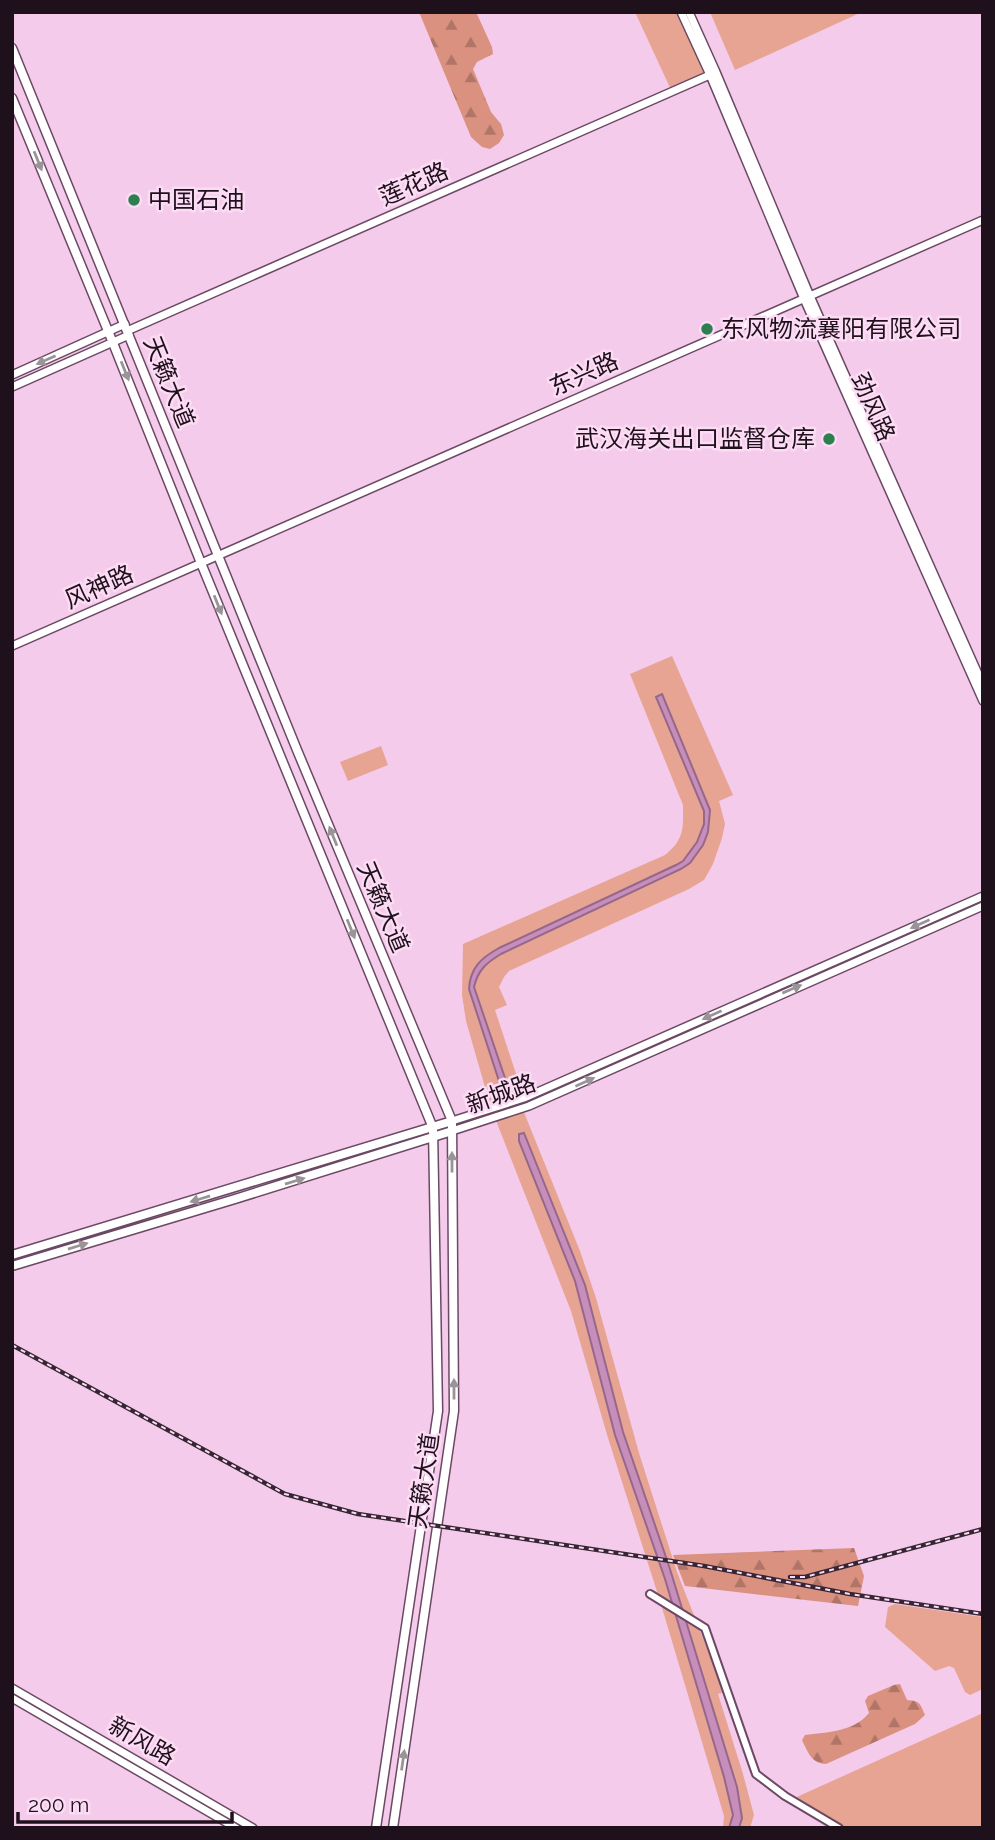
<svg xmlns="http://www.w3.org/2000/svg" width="995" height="1840" font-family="Raleway,'Noto Sans SC',sans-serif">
<defs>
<pattern id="forest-firs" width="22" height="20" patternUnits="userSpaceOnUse" patternTransform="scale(1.75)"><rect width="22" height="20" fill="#da917f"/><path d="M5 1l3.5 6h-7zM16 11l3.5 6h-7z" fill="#b07567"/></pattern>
</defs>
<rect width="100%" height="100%" fill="#f4cbea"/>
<path fill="#e7a493" d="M635,12h46l29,63 -38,17z
M710,12h152l-127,58z
M672,656l61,139 -14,6 6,23 -3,14 -9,26 -9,16 -15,9 -180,82 -5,6 -5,10 8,18 -12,5 29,88 -5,2 61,151 16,47 43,155 38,119 47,120 -6,2 25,80 11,41 -4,13h-27l1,-12 -64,-215 -52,-163 -37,-127 -80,-203 -25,-87 -4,-26 1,-51 202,-89c20,-16 18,-27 18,-50l-53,-131z
M381,746l7,19 -40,16 -8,-19z
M895,1604l88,13v72l-13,6 -5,-3 -11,-24 -5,-2 -14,5 -50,-44 3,-20z
M983,1713v115h-145l-48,-28z"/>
<path fill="url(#forest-firs)" d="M419,12h57l16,35 1,7 -16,8 -4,7 18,43 10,12 3,11 -5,8 -9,6 -8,-2 -11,-10z
M854,1548l10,28 -6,30 -173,-20 -12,-31z
M900,1684l7,16c14,1 13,4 18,15l-10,9 -89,40c-15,-1 -18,-12 -24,-24l3,-5c22,-3 49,-3 64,-22l-4,-12 3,-5 26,-11z"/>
<path fill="#c78dbb" stroke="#95688b" stroke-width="2" d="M662,694l48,116 -2,22 -5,13 -13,18 -9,6 -180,85c-15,9 -23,16 -27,33l32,94 -6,3 -31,-95c1,-21 12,-31 30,-41l177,-83 7,-4 14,-19 7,-18v-13l-48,-114z
M524,1133l61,152 38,147 46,134 68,221 5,31 -3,10h-10l4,-13 -9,-38 -59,-198 -50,-144 -40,-154 -56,-140v-7z"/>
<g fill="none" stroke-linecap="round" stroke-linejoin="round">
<defs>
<path id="minor" d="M650,1594l55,34 51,146 29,22 54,32"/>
<path id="tertiary" d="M681,12l29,63 94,224 179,402
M689,12l27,60 94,224 173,389
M127,331l585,-257
M12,375l113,-51
M12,387l117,-52
M12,646l971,-426
M452,1121l72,-23 459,-202
M452,1131l77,-25 454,-200
M12,1688l241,140
M12,1698l224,130"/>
<path id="secondary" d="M12,48l285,702 155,371 2,290 -61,417
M12,98l101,245 88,220 232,565 5,283 -62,417
M12,1255l440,-134
M12,1266l223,-67 217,-68"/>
</defs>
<use href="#minor" stroke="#6b4964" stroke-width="10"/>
<use href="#tertiary" stroke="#6b4964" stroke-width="10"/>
<use href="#secondary" stroke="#6b4964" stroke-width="11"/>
<use href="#minor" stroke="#fff" stroke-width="6"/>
<use href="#tertiary" stroke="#fff" stroke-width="7"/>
<use href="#secondary" stroke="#fff" stroke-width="8"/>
<defs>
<path id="rail" d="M12,1345l273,149 73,20 346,52 146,28 133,20
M790,1577h15l178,-48"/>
</defs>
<use href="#rail" stroke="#362532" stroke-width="4.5"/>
<use href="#rail" stroke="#fcdbf4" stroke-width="2" stroke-dasharray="5" stroke-linecap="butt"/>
</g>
<defs><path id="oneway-solid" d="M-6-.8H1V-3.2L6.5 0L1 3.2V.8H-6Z" transform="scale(1.75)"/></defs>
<g fill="#9a9499">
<use href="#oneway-solid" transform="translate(38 161) rotate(68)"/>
<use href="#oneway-solid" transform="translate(46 360) rotate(156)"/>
<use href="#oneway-solid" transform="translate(125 371) rotate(68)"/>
<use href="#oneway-solid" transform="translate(218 605) rotate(68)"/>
<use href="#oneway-solid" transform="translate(333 836) rotate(-112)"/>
<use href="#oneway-solid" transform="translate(920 924) rotate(156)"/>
<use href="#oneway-solid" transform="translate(351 929) rotate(68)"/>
<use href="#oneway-solid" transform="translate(792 989) rotate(-23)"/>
<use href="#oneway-solid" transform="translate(712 1015) rotate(156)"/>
<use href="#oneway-solid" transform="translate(585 1082) rotate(-24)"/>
<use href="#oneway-solid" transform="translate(452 1162) rotate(-90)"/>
<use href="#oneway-solid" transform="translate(295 1181) rotate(-17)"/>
<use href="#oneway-solid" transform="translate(200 1199) rotate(163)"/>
<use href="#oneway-solid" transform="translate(78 1246) rotate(-17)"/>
<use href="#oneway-solid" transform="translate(454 1389) rotate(-90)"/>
<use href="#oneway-solid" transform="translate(403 1760) rotate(-82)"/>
</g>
<g fill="#2e7f4f" stroke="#fcdbf4" stroke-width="2.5">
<circle cx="134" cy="200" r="7"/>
<circle cx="707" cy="329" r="7"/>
<circle cx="829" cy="439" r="7"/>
</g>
<g text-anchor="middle" stroke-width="5" stroke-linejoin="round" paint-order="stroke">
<g font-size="24" fill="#1f111c" stroke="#fcdbf4">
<text transform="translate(414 184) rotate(-24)" y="8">莲花路</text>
<text transform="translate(584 374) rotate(-24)" y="8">东兴路</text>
<text transform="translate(169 382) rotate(68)" y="8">天籁大道</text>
<text transform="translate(873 407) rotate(66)" y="8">劲风路</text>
<text transform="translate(99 587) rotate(-24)" y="8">风神路</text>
<text transform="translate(383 907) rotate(67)" y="8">天籁大道</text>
<text transform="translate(501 1094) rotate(-20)" y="8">新城路</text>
<text transform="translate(424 1481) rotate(-82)" y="8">天籁大道</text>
<text transform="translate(142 1741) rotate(30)" y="8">新风路</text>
</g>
<g font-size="24" fill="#1f111c" stroke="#fcdbf4" text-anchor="start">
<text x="148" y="208">中国石油</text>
<text x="721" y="337">东风物流襄阳有限公司</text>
<text x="815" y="447" text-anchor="end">武汉海关出口监督仓库</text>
</g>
</g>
<rect width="995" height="1840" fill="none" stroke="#1f111c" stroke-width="28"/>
<path d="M18 1812v10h214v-10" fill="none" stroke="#1f111c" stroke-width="3.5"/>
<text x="28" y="1812" font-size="21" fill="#1f111c" stroke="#fcdbf4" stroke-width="5" paint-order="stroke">200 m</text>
</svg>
